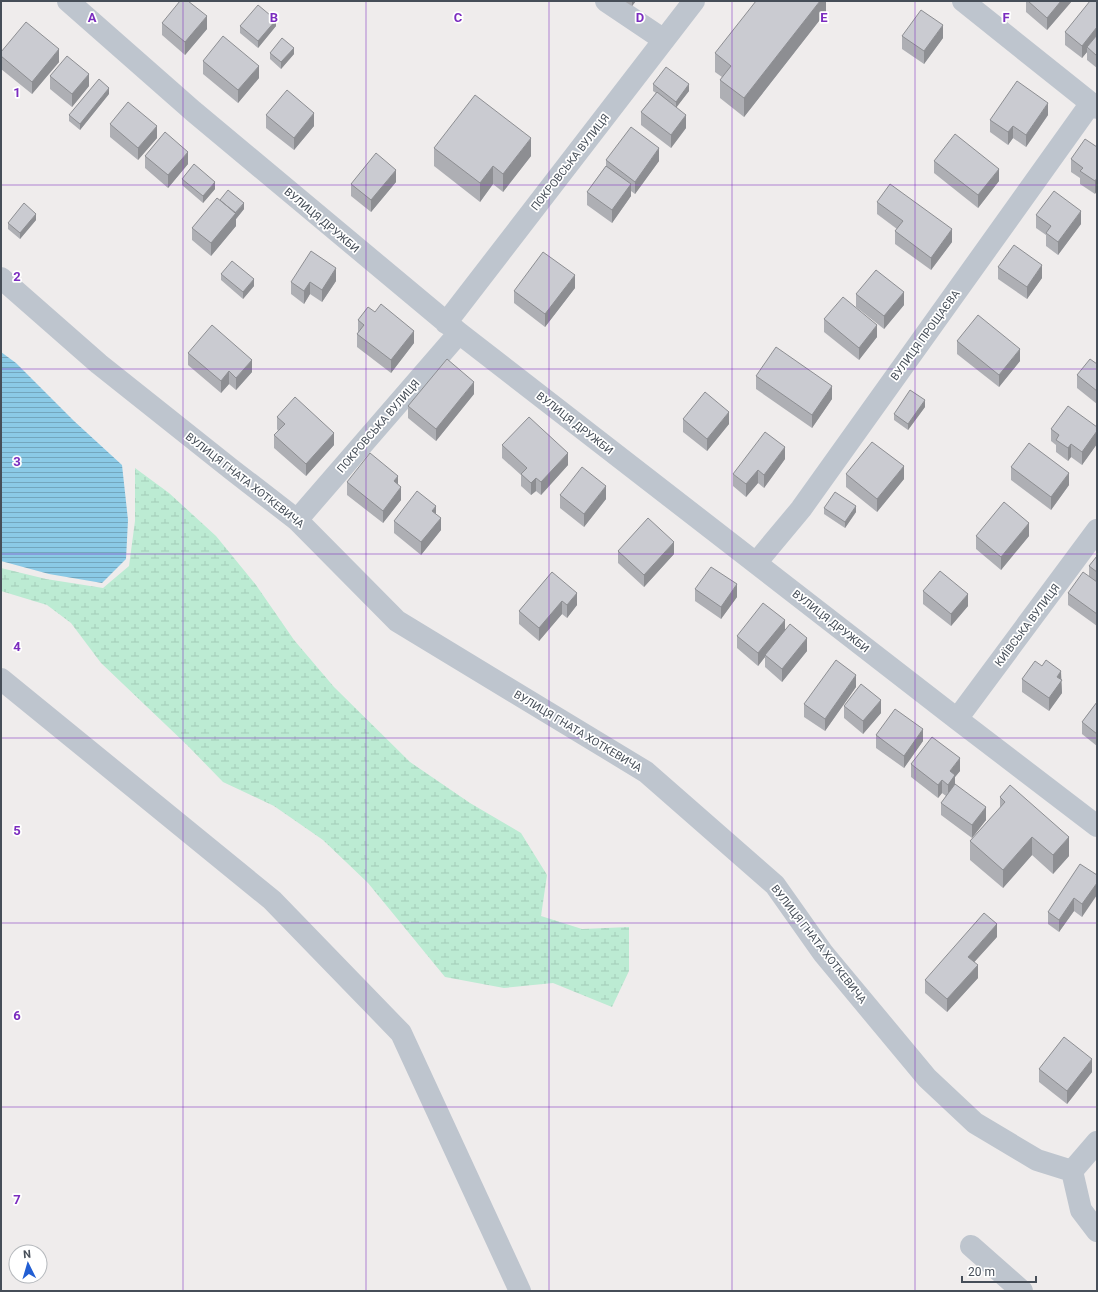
<svg xmlns="http://www.w3.org/2000/svg" width="1098" height="1292" font-family="Roboto,sans-serif">
<defs>
<pattern id="wetland-marsh" width="20" height="14" patternUnits="userSpaceOnUse"><rect width="20" height="14" fill="#bcebd3"/><path d="M1 5h8M5 5V1M11 12h8M15 12V8" fill="none" stroke="#a3cbb7"/></pattern>
<pattern id="water-rules" width="6" height="5" patternUnits="userSpaceOnUse"><rect width="6" height="5" fill="#8bcae6"/><path d="M0 2.5h6" fill="none" stroke="#73a6bd"/></pattern>
</defs>
<rect width="100%" height="100%" fill="#efecec"/>
<path fill="url(#wetland-marsh)" d="M135,468l34,25 47,43 40,49 38,55 40,47 76,75 60,41 51,30 26,42 -6,41 41,13 47,-2v44l-17,36 -59,-24 -49,5 -59,-11 -77,-94 -45,-43 -49,-34 -51,-24 -36,-37 -86,-82 -30,-40 -24,-18 -46,-14v-23l45,11 57,9 26,-22 6,-45z"/>
<path fill="url(#water-rules)" d="M1,352l15,11 58,58 48,44 6,55 -2,39 -24,24 -53,-9 -48,-13z"/>
<g fill="none" stroke-linecap="round" stroke-linejoin="round">
<path stroke="#bec5ce" stroke-width="22" d="M68,1l125,110 266,222 498,386 140,107
M606,1l58,39
M963,1l134,107
M1,278l98,86 132,105 66,51 100,101 249,151 129,113 48,68 104,125 48,45 62,37 35,11 9,39 16,21
M446,323l248,-322
M297,520l162,-187
M756,563l45,-54 290,-406
M1,679l271,221 129,133 119,258
M957,719l140,-189
M1072,1171l25,-29
M971,1246l51,45"/>
</g>
<path fill="#aeafb4" d="M624,1h12l-4,5z
M826,1v11l-82,105 -24,-19v-18l2,-3 -7,-5v-19z
M1026,1h46l-25,29 -21,-18z
M1097,1v67l-10,-8v-8l-5,6 -17,-13v-13z
M162,23l45,6 -22,26 -23,-20z
M240,26h36l-18,22 -18,-15z
M902,36l41,2 -19,26 -22,-15z
M1,52l58,10 -27,32 -31,-25z
M270,53l24,1 -13,15 -11,-10z
M203,61l56,17 -21,25 -35,-29z
M50,76l39,10 -17,21 -22,-18z
M653,84l36,7 -13,16 10,21 -15,20 -30,-23v-13l15,-19 -3,-2z
M109,94l-29,36 -11,-9v-6z
M266,115l48,11 -20,24 -28,-22z
M1048,115l-22,32 -13,-9 -5,7 -18,-13v-12z
M110,124l47,14 -19,22 -28,-23z
M1097,147l-2,47 -15,-10v-6l-9,-6v-13z
M434,148l97,8 -28,36 -10,-8 -13,18 -46,-36z
M145,156l43,8 -20,24 -23,-20z
M606,160l53,1 -24,33 -4,-3v5l-19,27 -25,-18v-13l19,-26z
M934,161l65,20 -21,27 -44,-35z
M182,179l33,10 -12,14 -21,-18z
M396,182l-25,30 -20,-16v-12z
M220,200l24,9 -8,10v7l-25,30 -19,-16v-12z
M877,202l75,40 -21,28 -36,-26v-13l2,-2 -20,-15z
M1036,215l45,9 -23,31 -12,-9v-11l-10,-7z
M36,220l-16,19 -12,-10v-6z
M998,267l44,11 -15,21 -29,-20z
M221,274l33,12 -11,13 -22,-19z
M336,281l-14,21 -12,-8 -6,10 -13,-10v-12z
M575,288l-30,39 -31,-24v-12z
M856,294l48,11 -20,24 -28,-22z
M375,312l39,31 -23,30 -34,-26v-13l1,-1v-13z
M824,319l53,18 -18,23 -35,-28z
M957,341l63,20 -21,26 -42,-33z
M188,353l64,19 -16,18 -7,-6 -8,9 -33,-28z
M1097,364v40l-20,-16v-13z
M756,376l76,23 -20,29 -56,-39z
M474,394l-38,47 -28,-23v-12z
M925,407l-17,23 -14,-10v-6z
M277,417l57,28 -28,31 -32,-28v-13l4,-4 -1,-2z
M683,419l46,5 -22,27 -24,-19z
M1097,427v17l-15,21 -11,-8 -3,4 -12,-9v-7l-5,-4v-12z
M502,445l66,20 -27,30 -5,-4 -5,4 -10,-9v-11l-19,-17z
M785,459l-21,29 -6,-5 -12,14 -13,-11v-12z
M1011,467l58,18 -18,25 -40,-30z
M846,474l58,5 -27,33 -31,-25z
M347,482l51,2 3,16 -18,23 -36,-28z
M560,495l46,4 -22,28 -24,-19z
M824,508l32,4 -11,16 -21,-14z
M436,514l5,16 -20,25 -27,-22v-12z
M976,536h53l-28,34 -25,-21z
M618,551l56,3 -30,33 -26,-24z
M1097,556v70l-29,-21v-12l21,-17v-10z
M552,572l25,33 -10,13 -5,-4 -23,27 -20,-17v-13z
M695,589l42,8 -16,22 -26,-18z
M923,591l45,15 -17,20 -28,-22z
M785,631l22,20 -25,31 -17,-15v-10l-7,9 -21,-18v-12z
M1022,679l39,1 1,13 -13,18 -27,-19z
M856,687l-31,44 -21,-14v-13z
M1097,702v44l-15,-12v-12z
M844,706l37,7 -18,21 -19,-16z
M876,735l47,6 -19,27 -28,-20z
M911,764l49,7 -5,6v8l31,35 -14,18 -31,-23v-12l5,-7 -4,-3 -4,5 -27,-21z
M1000,797l69,59 -16,18 -21,-19 -29,33 -33,-28v-19l30,-33z
M1097,875l-15,42 -8,-6 -15,21 -11,-8v-12z
M997,937l-23,25 4,16 -31,34 -22,-19v-13z
M1039,1069l53,3 -25,32 -28,-22z"/>
<path fill="#8d8e92" d="M632,1h4l-4,5z
M820,1h6v11l-82,105v-19z
M1061,1h11l-25,29v-12z
M207,16v13l-22,26v-13z
M276,20v6l-18,22v-7z
M943,25v13l-19,26v-13z
M1097,27v12l-10,8v5l-5,6v-12z
M294,48v6l-13,15v-7z
M59,49v13l-27,32v-12z
M259,66v12l-21,25v-13z
M89,74v12l-17,21v-13z
M689,84v7l-13,17v-6z
M109,88v6l-29,36v-6z
M1048,103v12l-22,32v-12z
M314,113v13l-20,24v-12z
M686,115v13l-15,20v-13z
M157,126v12l-19,22v-12z
M1013,126v12l-5,7v-13z
M531,138v18l-28,36v-18z
M659,148v13l-24,33v-12z
M188,152v12l-20,24v-13z
M493,166v18l-13,18v-19z
M999,169v12l-21,27v-13z
M396,170v12l-25,30v-12z
M1097,178v13l-2,3v-13z
M215,182v7l-12,14v-7z
M631,184v12l-19,27v-13z
M244,203v6l-8,10v7l-25,30v-13z
M1081,211v13l-23,31v-13z
M36,214v6l-16,19v-6z
M952,229v13l-21,28v-12z
M1042,265v13l-15,21v-12z
M336,268v13l-14,21v-12z
M575,275v13l-30,39v-13z
M254,279v7l-11,13v-7z
M310,282v12l-6,10v-13z
M904,292v13l-20,24v-13z
M877,325v12l-18,23v-12z
M414,331v12l-23,30v-13z
M1020,349v12l-21,26v-12z
M252,360v12l-16,18v-12z
M229,371v13l-8,9v-12z
M474,382v12l-38,47v-12z
M832,386v13l-20,29v-13z
M925,400v7l-17,23v-6z
M729,412v12l-22,27v-12z
M1097,431v13l-15,21v-13z
M334,433v12l-28,31v-12z
M1071,444v13l-3,4v-13z
M785,447v12l-21,29v-13z
M568,453v12l-27,30v-13z
M904,466v13l-27,33v-13z
M758,470v13l-12,14v-13z
M1069,473v12l-18,25v-13z
M398,476v12l-4,-7z
M536,478v13l-5,4v-12z
M606,486v13l-22,28v-13z
M401,487v13l-18,23v-12z
M436,506v13l-4,-8z
M856,506v6l-11,16v-6z
M441,518v12l-20,25v-13z
M1029,523v13l-28,34v-13z
M674,542v12l-30,33v-12z
M737,584v13l-16,22v-12z
M577,593v12l-10,13v-13z
M968,594v12l-17,20v-12z
M562,601v13l-23,27v-13z
M785,620v13l-20,22v2l-7,9v-13z
M807,638v13l-25,31v-13z
M1061,671l1,22 -13,18v-13l8,-21z
M856,675v12l-31,44v-12z
M881,700v13l-18,21v-13z
M923,729v12l-19,27v-12z
M960,758v13l-5,6v11l-7,9v-12l2,-14z
M942,780v13l-4,5v-13z
M986,807v13l-14,18v-13z
M1032,837v18l-29,33v-18z
M1069,837v19l-16,18v-19z
M1097,883v12l-15,22v-13z
M1074,898v13l-15,21v-12z
M997,924v13l-29,32v-12z
M978,965v13l-31,34v-13z
M1092,1059v13l-25,32v-13z"/>
<path fill="#cacbd1" stroke="#8d8e92" d="M180,1h8l19,15 -22,26 -23,-19z
M756,1h64l-76,97 -24,-18 11,-14 -16,-13z
M1028,1h33l-14,17z
M1090,1h7v26l-15,19 -17,-14z
M258,5l18,15 -18,21 -18,-15z
M921,10l22,15 -19,26 -22,-15z
M26,22l33,27 -27,33 -31,-26v-4z
M1097,35v21l-10,-9z
M223,36l36,30 -21,24 -35,-29z
M282,38l12,10 -13,14 -11,-9z
M67,56l22,18 -17,20 -22,-18z
M666,67l23,17 -13,18 -23,-18z
M99,79l10,9 -29,36 -11,-9z
M1017,81l31,22 -22,32 -13,-9 -5,6 -18,-12z
M287,90l27,23 -20,25 -28,-23z
M657,92l29,23 -15,20 -30,-23z
M475,95l56,43 -28,36 -10,-8 -13,17 -46,-35z
M128,102l29,24 -19,22 -28,-24z
M631,127l28,21 -24,34 -29,-22z
M165,132l23,20 -20,23 -23,-19z
M955,134l44,35 -21,26 -44,-34z
M1085,139l12,8v31l-2,3 -15,-10 3,-3 -12,-9z
M376,153l20,17 -25,30 -20,-16z
M194,164l21,18 -12,14 -21,-17z
M606,166l25,18 -19,26 -25,-18z
M890,184l62,45 -21,29 -36,-27 8,-10 -26,-19z
M228,190l16,13 -9,10 -15,-13z
M1054,191l27,20 -23,31 -12,-9 5,-7 -15,-11z
M217,198l19,15 -25,30 -19,-15z
M24,203l12,11 -16,19 -12,-10z
M1014,245l28,20 -15,22 -29,-20z
M311,251l25,17 -14,22 -12,-8 -6,9 -13,-9z
M543,252l32,23 -30,39 -31,-23z
M232,261l22,18 -11,13 -22,-18z
M876,270l28,22 -20,24 -28,-22z
M843,297l34,28 -18,23 -35,-29z
M381,304l33,27 -23,29 -34,-26 7,-9 -6,-5 10,-13 7,5z
M978,315l42,34 -21,26 -42,-34z
M212,325l40,35 -16,18 -7,-7 -8,10 -33,-28z
M776,347l56,39 -20,29 -56,-39z
M447,359l27,23 -38,47 -28,-23z
M1090,359l7,5v27l-20,-16z
M910,390l15,10 -17,24 -14,-10z
M705,392l24,20 -22,27 -24,-20z
M295,397l39,36 -28,31 -32,-29 11,-11 -8,-7z
M1068,406l29,21v4l-15,21 -11,-8 -3,4 -12,-8 3,-5 -8,-6z
M529,417l39,36 -27,29 -5,-4 -5,5 -10,-9 6,-6 -25,-23z
M765,432l20,15 -21,28 -6,-5 -12,14 -13,-10z
M872,442l32,24 -27,33 -31,-25z
M1029,443l40,30 -18,24 -40,-30z
M370,453l28,23 -4,5 7,6 -18,24 -36,-29z
M582,467l24,19 -22,28 -24,-19z
M417,491l19,15 -4,5 9,7 -20,24 -27,-21z
M835,492l21,14 -11,16 -21,-14z
M1004,502l25,21 -28,34 -25,-21z
M648,518l26,24 -30,33 -26,-24z
M1097,556v16l-8,-6z
M711,567l26,17 -16,23 -26,-18z
M940,571l28,23 -17,20 -28,-23z
M552,572l25,21 -10,12 -5,-4 -23,27 -20,-17z
M1083,572l14,10v32l-29,-21z
M763,603l22,17 -27,33 -21,-17z
M790,624l17,14 -25,31 -17,-14z
M836,660l20,15 -31,44 -21,-15z
M1046,660l15,11 -4,6 5,3 -13,18 -27,-19 13,-18 7,5z
M861,684l20,16 -18,21 -19,-15z
M1097,702v32l-15,-12z
M895,709l28,20 -19,27 -28,-21z
M932,737l28,21 -10,13 5,4 -7,10 -6,-5 -4,5 -27,-21z
M955,784l31,23 -14,18 -31,-22z
M1010,785l59,52 -16,18 -21,-18 -29,33 -33,-29 35,-39 -5,-5z
M1080,864l17,11v8l-15,21 -8,-6 -15,22 -11,-8z
M984,913l13,11 -29,33 10,8 -31,34 -22,-19z
M1064,1037l28,22 -25,32 -28,-22z"/>
<path fill="none" stroke="#7b2cbf" stroke-width="1" stroke-opacity="0.55" d="M183,1v1290M366,1v1290M549,1v1290M732,1v1290M915,1v1290M1,185h1096M1,369h1096M1,554h1096M1,738h1096M1,923h1096M1,1107h1096"/>
<g text-anchor="middle" stroke-width="3.5" stroke-linejoin="round" paint-order="stroke">
<g font-size="11" fill="#464e58" stroke="#fff">
<text transform="translate(570 162) rotate(-52)" y="4">ПОКРОВСЬКА ВУЛИЦЯ</text>
<text transform="translate(322 220) rotate(40)" y="4">ВУЛИЦЯ ДРУЖБИ</text>
<text transform="translate(925 335) rotate(-54)" y="4">ВУЛИЦЯ ПРОЩАЄВА</text>
<text transform="translate(575 423) rotate(38)" y="4">ВУЛИЦЯ ДРУЖБИ</text>
<text transform="translate(378 426) rotate(-49)" y="4">ПОКРОВСЬКА ВУЛИЦЯ</text>
<text transform="translate(245 480) rotate(38)" y="4">ВУЛИЦЯ ГНАТА ХОТКЕВИЧА</text>
<text transform="translate(831 621) rotate(38)" y="4">ВУЛИЦЯ ДРУЖБИ</text>
<text transform="translate(1027 625) rotate(-53)" y="4">КИЇВСЬКА ВУЛИЦЯ</text>
<text transform="translate(578 731) rotate(31)" y="4">ВУЛИЦЯ ГНАТА ХОТКЕВИЧА</text>
<text transform="translate(819 944) rotate(52)" y="4">ВУЛИЦЯ ГНАТА ХОТКЕВИЧА</text>
</g>
</g>
<g font-size="13" text-anchor="middle" font-weight="bold" fill="#7b2cbf" stroke="#fff" stroke-width="3.5" stroke-linejoin="round" paint-order="stroke">
<text x="92" y="22">A</text>
<text x="274" y="22">B</text>
<text x="458" y="22">C</text>
<text x="640" y="22">D</text>
<text x="824" y="22">E</text>
<text x="1006" y="22">F</text>
<text x="17" y="97">1</text>
<text x="17" y="281">2</text>
<text x="17" y="466">3</text>
<text x="17" y="651">4</text>
<text x="17" y="835">5</text>
<text x="17" y="1020">6</text>
<text x="17" y="1204">7</text>
</g>
<rect width="1098" height="1292" fill="none" stroke="#464e58" stroke-width="4"/>
<g transform="translate(28 1264) rotate(355)"><circle r="19" fill="#ffffff" stroke="#b5b8bc"/>
<path d="M0-3L7 15L0 10L-7 15Z" fill="#225ed3"/>
<text y="-6" font-size="11" font-weight="bold" text-anchor="middle" fill="#464e58">N</text>
</g>
<path d="M962 1276v6h74v-6" fill="none" stroke="#464e58" stroke-width="2"/>
<text x="968" y="1276" font-size="12" fill="#464e58" stroke="#ffffff" stroke-width="3" paint-order="stroke">20 m</text>
</svg>
